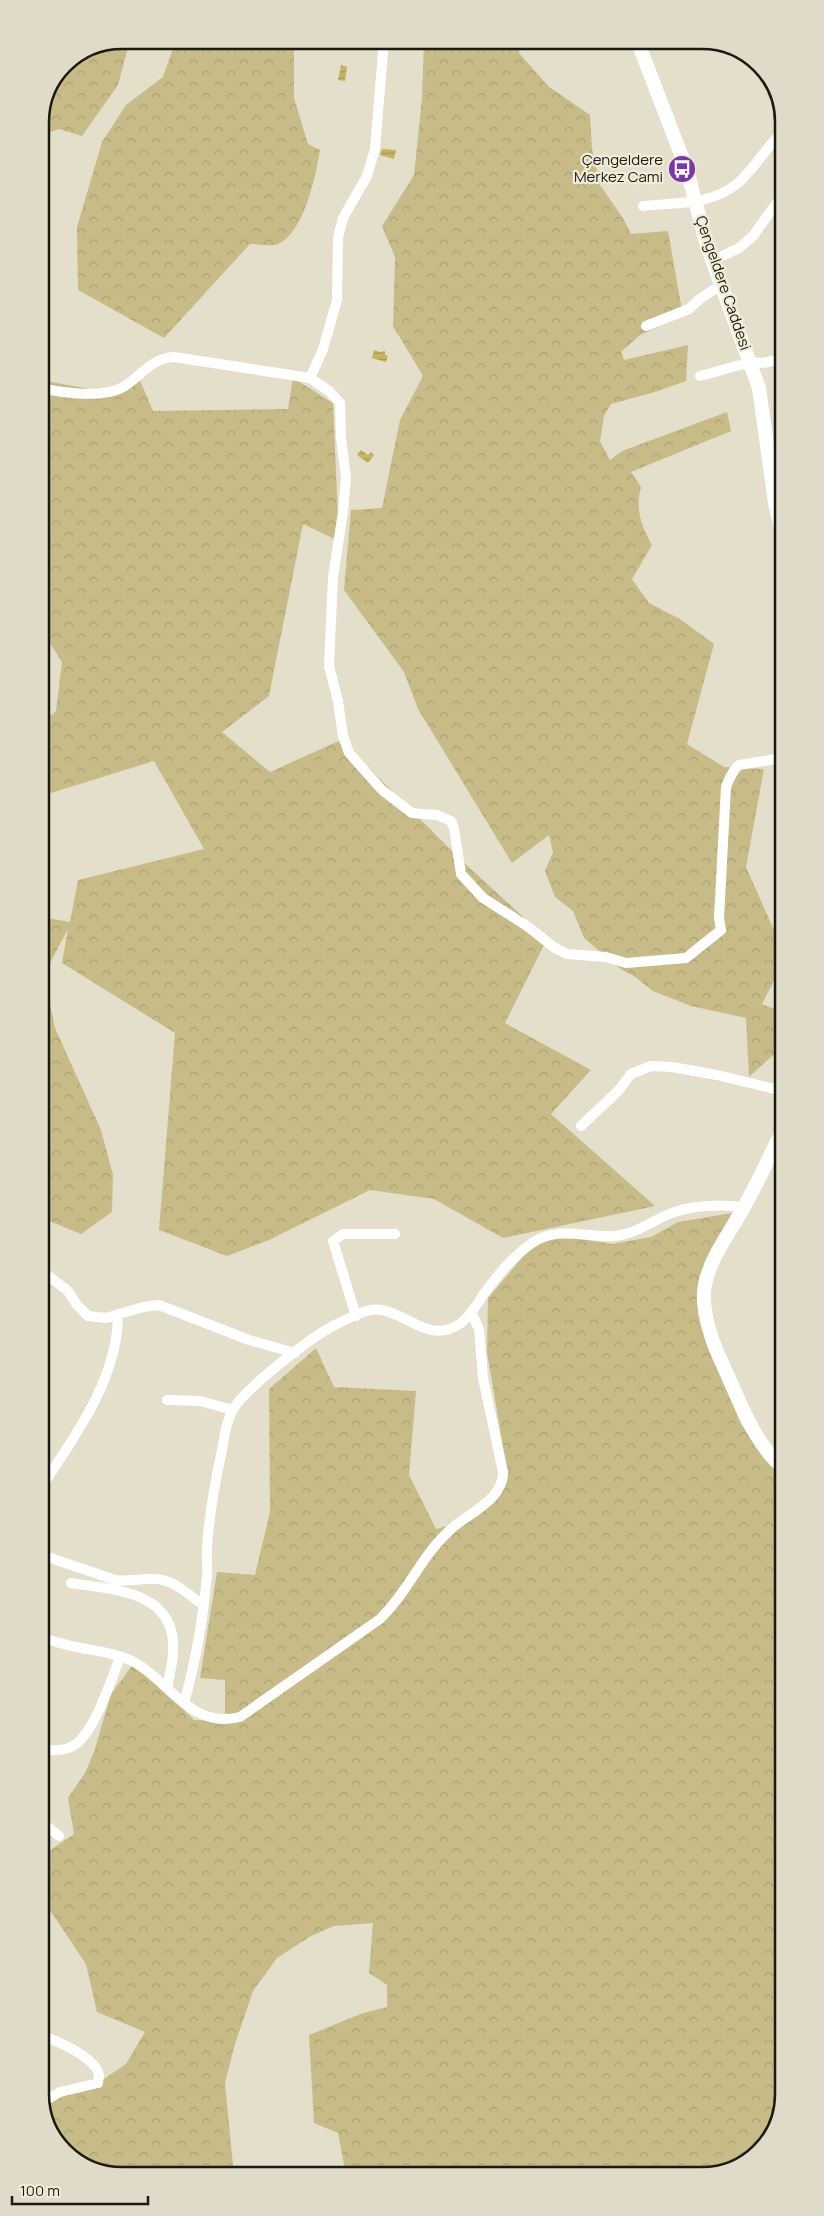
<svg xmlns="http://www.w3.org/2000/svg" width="824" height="2216" font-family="Manrope,sans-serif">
<defs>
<pattern id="forest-crowns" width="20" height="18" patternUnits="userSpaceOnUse" patternTransform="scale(1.25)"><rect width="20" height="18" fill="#c7bc87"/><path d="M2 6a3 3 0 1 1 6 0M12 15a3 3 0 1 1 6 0" fill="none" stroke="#aaa174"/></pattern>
<pattern id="water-rules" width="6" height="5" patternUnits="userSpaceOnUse" patternTransform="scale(1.25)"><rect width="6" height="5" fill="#c6b45f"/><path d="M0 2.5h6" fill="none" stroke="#aa9a52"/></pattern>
</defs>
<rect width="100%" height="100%" fill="#e3dfcb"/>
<path fill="url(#forest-crowns)" d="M121,40h9l-12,45 -36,51 -23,-7 -19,7c0,-14 0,-33 13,-42v-6l11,-24z
M176,40h118v58l14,46 12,6c-4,25 -16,83 -42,94 -7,3 -20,0 -28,0l-86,94 -86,-48 -1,-63 25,-85 24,-37 37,-28z
M424,40h97l-2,13 29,33 42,29 2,34 8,36 23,33 8,16 37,-3 15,85 -43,19 -19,17 3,8 64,-15 -2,36 -31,11 -44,12 -7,12 -4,25 10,19 12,-9 105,-39 4,19 -100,41 10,15c-6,21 0,39 11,58l-20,34 17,24 31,16 34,25 -27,100 37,23 40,2 -18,98 36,81v17l-20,39 20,8v35l-33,30 -3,-59 -55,-12 -38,-15 -19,-15 -12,-6 -38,-32 -11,-27 -18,-14 -10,-26 8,-19 -4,-17 -37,28 -94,-154 -14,-37 -60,-82 7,-80 31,-2 18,-88 23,-44 -30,-50 2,-69 -13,-31 32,-51 8,-77z
M139,378l14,33 135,-2 5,-31 40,25 6,138 -36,-17 -34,172 -47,36 48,40 71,-32 118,118 88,81 -42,84 86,47 -40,44 104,92 -152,32 -69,-39 -64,-9 -101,50 -42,16 -68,-26 16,-197 -113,-70 6,-34 -21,40 1,26 7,33 46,102 12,45 -1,37 -31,22 -39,-16 -1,-301 29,5 8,-42 126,-31 -50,-88 -113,35v-72l15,-13 6,-49 -21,-33v-249l69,13z
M732,1213l-23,45 -11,42 9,45 34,79 24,36 18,14 1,621 -17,49 -43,29 -378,2 -8,-42 -24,-10 -5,-88 54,-22 24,-6v-22l-18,-12 4,-50 -39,3 -23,10 -34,22 -24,33 -18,53 -10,39 9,92 -118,1 -44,-17 -29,-43v-14l55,-19 28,-19 19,-32 -48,-20 -11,-48 -43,-64v-45l31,-21 -6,-36 17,-25 9,-21 17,-58 24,-32 59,58 31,1v-41l-25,-2 17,-106 38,3 15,-63 -1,-123 47,-41 18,39 82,4 -7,84 27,54 25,-7 40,-34 7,-12 -21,-124 1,-54 45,-53 29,-9 50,8 39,-7 27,-15z"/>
<path fill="url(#water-rules)" d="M341,65l6,2 -2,14 -7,-1z
M382,149l14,1 -2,9 -14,-4z
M374,350l6,2 5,-1v4l3,1 -2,6 -14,-4z
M361,450l7,5 3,-3 3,3 -6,8 -11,-8z"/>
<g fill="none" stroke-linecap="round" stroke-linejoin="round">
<path stroke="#fff" stroke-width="10" d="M643,206c34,-4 67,0 95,-23 16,-14 28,-35 43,-50
M712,261l27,-13 14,-12 28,-39
M646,326l43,-17 12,-11 20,-13
M700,376l51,-14 12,1 19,-4
M310,378l13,-29 14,-49 1,-63 5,-19 24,-42 8,-27 9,-109
M41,388c22,5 63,11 84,-2 17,-11 27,-28 49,-29l136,21 19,13 11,12 1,35 5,39 -3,35 -10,65 -4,89 9,35 5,35 6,17 33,37 30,23 25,2 14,6 3,7 7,46 22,24 44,28 28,22 12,6 39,3 20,6 60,-5 35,-28 -2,-12 7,-131c3,-8 6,-16 13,-22l43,-7
M581,1126l38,-36 12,-16 20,-8 21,1 45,8 66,16
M42,1271l26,20 9,14 11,11 18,2 37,-11 16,-2 90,35 46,13
M356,1316l-23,-75 10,-7h52
M167,1400l33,1 33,9
M42,1486c34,-51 76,-108 76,-172
M42,1555l73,25c14,2 26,-2 40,-1 18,0 34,16 48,26
M71,1583c44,7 107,8 102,71 -1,12 -4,23 -6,34
M42,1638c11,3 23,7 34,9 20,4 42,6 60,16 36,22 56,66 104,54l140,-98c29,-28 40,-62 71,-90 18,-16 53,-30 52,-57l-20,-94 -4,-49 -8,-17
M184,1703c12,-42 19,-84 23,-128 1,-9 -1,-18 0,-27 2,-33 8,-66 15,-98 2,-13 4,-27 10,-39 12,-22 79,-74 103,-86 12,-6 32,-18 46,-15 28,4 49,35 80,13 9,-7 16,-18 22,-28 14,-19 29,-38 49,-52 27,-18 54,-5 83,-7 21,-2 35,-14 54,-22 21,-9 53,-10 75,-7
M42,1749c11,2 25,2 34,-5 18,-13 36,-65 44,-87
M42,1822l17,14
M43,2037c14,3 53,21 56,38 0,2 -1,5 -1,8l-38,9 -17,10"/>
<path stroke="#fff" stroke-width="14" d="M637,40l50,130 20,76 52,142 16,115 7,30
M783,1130c-13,25 -24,50 -38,75 -15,29 -44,62 -41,97 2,29 16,57 28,83 13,30 26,61 51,83"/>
</g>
<defs>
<symbol id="bus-disc" viewBox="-11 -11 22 22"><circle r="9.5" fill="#7a36aa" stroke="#f0ecd8"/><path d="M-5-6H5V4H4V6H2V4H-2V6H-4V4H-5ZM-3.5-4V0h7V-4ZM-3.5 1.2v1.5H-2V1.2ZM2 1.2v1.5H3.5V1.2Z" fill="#fff"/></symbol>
</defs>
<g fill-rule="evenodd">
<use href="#bus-disc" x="666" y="153" width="32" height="32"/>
</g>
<g text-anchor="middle" stroke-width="4.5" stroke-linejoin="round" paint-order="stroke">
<g font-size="15" fill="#1b1a13" stroke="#f0ecd8" text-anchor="end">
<text x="663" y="165">Çengeldere<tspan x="663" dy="17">Merkez Cami</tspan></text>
</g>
<g font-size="15" fill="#1b1a13" stroke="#f0ecd8">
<text transform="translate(723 283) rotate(71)" y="5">Çengeldere Caddesi</text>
</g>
</g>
<path d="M0 0H824V2216H0ZM122 49H702A73 73 0 0 1 775 122V2094A73 73 0 0 1 702 2167H122A73 73 0 0 1 49 2094V122A73 73 0 0 1 122 49Z" fill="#dfdbc8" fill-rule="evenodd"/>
<path fill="none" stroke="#1b1a13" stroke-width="2.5" d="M122 49H702A73 73 0 0 1 775 122V2094A73 73 0 0 1 702 2167H122A73 73 0 0 1 49 2094V122A73 73 0 0 1 122 49Z"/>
<path d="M12 2196v8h136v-8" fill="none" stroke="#1b1a13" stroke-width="2.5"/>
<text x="20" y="2196" font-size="15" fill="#1b1a13" stroke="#f0ecd8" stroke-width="4" paint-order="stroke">100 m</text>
</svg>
